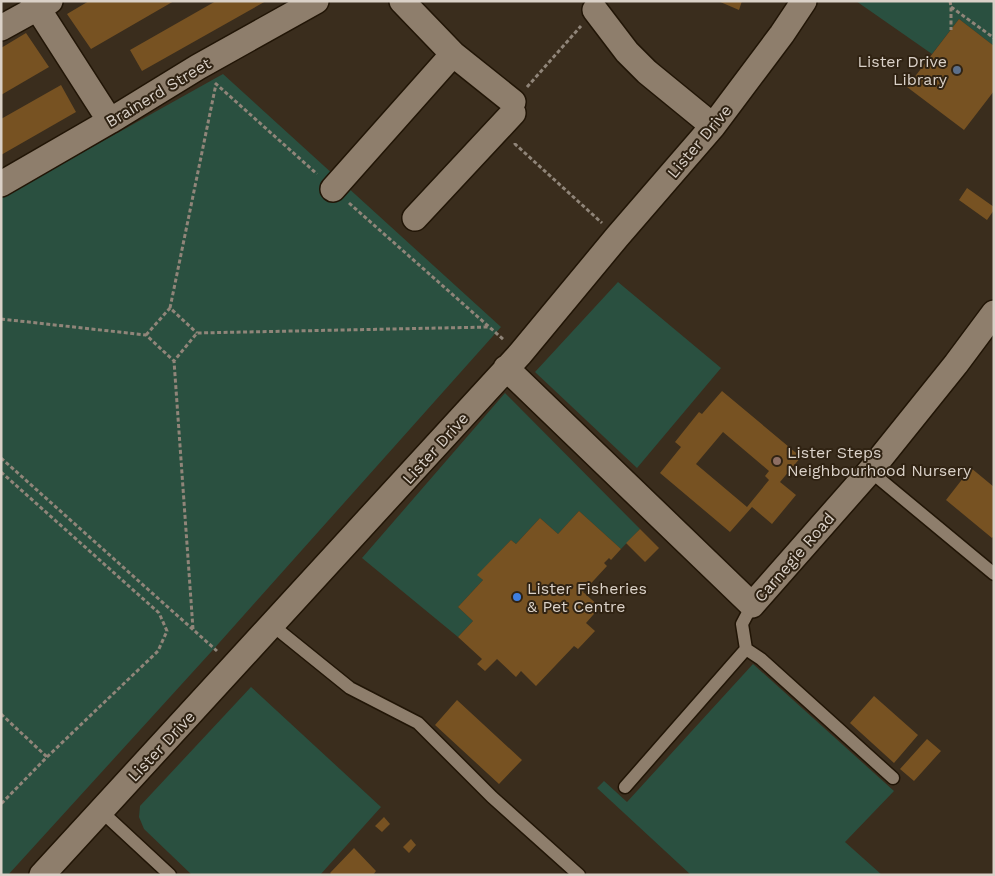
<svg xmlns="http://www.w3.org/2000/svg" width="995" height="876" font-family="'Work Sans',sans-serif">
<rect width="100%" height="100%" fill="#3a2d1d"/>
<path fill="#2a5040" d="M856,1h138v45l-35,-27 -27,35z
M223,74l278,253 -290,325 -203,223h-7v-677z
M618,282l103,86 -84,100 -102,-96z
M505,393l135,136 -19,20 -42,-38 -21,23 -18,-16 -24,26 -5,-4 -33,35 5,5 -25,27 15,14 -15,16 -96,-79z
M753,664l141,127 -49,51 37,33h-191l-94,-87 7,-7 23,21z
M251,687l130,120 -61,68h-128l-48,-46 -5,-12 1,-11z"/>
<path fill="#775222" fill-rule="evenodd" d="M89,1h85l-83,48 -24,-35z
M216,1h50l-124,70 -12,-21z
M718,1h24l-3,9z
M959,19l35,27v45l-30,39 -57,-43z
M26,33l23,34 -48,28v-47z
M61,85l15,27 -75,43v-36z
M967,188l27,19v3l-7,10 -28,-20z
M722,391l79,66 -21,25 16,13 -24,29 -20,-17 -22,25 -70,-59 21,-26 -6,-5 24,-30 3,2zM723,432l46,39 -4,5 4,4 -22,27 -51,-43z
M971,468l23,19v49l-2,2 -46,-38z
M579,511l42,38 -10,11 -2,-2 -5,5 3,3 -24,26 17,15 -14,16 9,8 -17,18 -4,-3 -38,40 -15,-15 -5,6 -19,-18 -12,12 -8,-7 5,-5 -24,-22 15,-16 -15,-14 25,-27 -6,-5 34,-35 5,4 24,-26 18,16z
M640,529l19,19 -14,14 -19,-19z
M874,696l44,39 -24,28 -44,-40z
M457,700l65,60 -23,24 -64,-59z
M927,739l14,12 -27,30 -14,-12z
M384,817l6,7 -8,8 -7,-6z
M411,839l5,6 -7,8 -6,-6z
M354,848l22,23 -3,4h-41l-2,-2z"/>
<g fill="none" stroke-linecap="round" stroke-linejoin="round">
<defs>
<path id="lane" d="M870,471l124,103
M272,625l78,63 68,35 74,74 87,78
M746,649l15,10 132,119
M625,787l121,-138 -4,-25 10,-19
M101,811l69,64"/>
<path id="street" d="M33,1l77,120
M402,1l51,53 60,48
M595,10l32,42 20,20 66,54
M1,28l49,-27
M1,184l109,-63 88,-54 118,-66
M333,189l120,-135
M415,218l98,-105
M506,368l246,237 118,-134 86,-107 38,-51
M42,875l478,-521 97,-117 96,-111 69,-92 22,-33"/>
</defs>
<use href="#lane" stroke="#211506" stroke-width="15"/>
<use href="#street" stroke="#211506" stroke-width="28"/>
<path stroke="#908579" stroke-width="3" stroke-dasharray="4 2.5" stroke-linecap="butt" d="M950,1l1,6v23
M951,7l43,31
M215,83l102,91
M527,87l54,-61
M515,143v1l87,79
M349,203l155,137
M170,308l46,-224
M1,319l145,16 28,26
M146,335l24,-27 27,25
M1,458l216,193
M1,472l158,141 8,18 -9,20 -111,106 -46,47
M193,629l-19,-268 23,-28 292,-6
M1,714l46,43"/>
<use href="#lane" stroke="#8e7e6c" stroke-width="12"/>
<use href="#street" stroke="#8e7e6c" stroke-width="25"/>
</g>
<circle fill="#5c6f8a" stroke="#302313" stroke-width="2" cx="957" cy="70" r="5"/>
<circle fill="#8d6e63" stroke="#302313" stroke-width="2" cx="777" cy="461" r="5"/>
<circle fill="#3f7fe0" stroke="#302313" stroke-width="2" cx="517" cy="597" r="5"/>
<g text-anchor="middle" stroke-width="4" stroke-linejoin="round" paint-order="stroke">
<g font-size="16" fill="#dad1c8" stroke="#302313" text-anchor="start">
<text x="947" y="67" text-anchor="end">Lister Drive<tspan x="947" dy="18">Library</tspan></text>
<text x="787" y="458">Lister Steps<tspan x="787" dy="18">Neighbourhood Nursery</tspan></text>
<text x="527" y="594">Lister Fisheries<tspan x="527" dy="18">&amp; Pet Centre</tspan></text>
</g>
<g font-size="16" fill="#dad1c8" stroke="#302313">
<text transform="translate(158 92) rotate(-31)" y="6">Brainerd Street</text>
<text transform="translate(699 141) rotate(-50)" y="6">Lister Drive</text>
<text transform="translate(435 448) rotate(-48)" y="6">Lister Drive</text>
<text transform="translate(794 557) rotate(-49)" y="6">Carnegie Road</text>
<text transform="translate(161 746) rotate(-47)" y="6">Lister Drive</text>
</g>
</g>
<rect width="995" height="876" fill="none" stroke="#dad1c8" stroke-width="5"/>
</svg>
